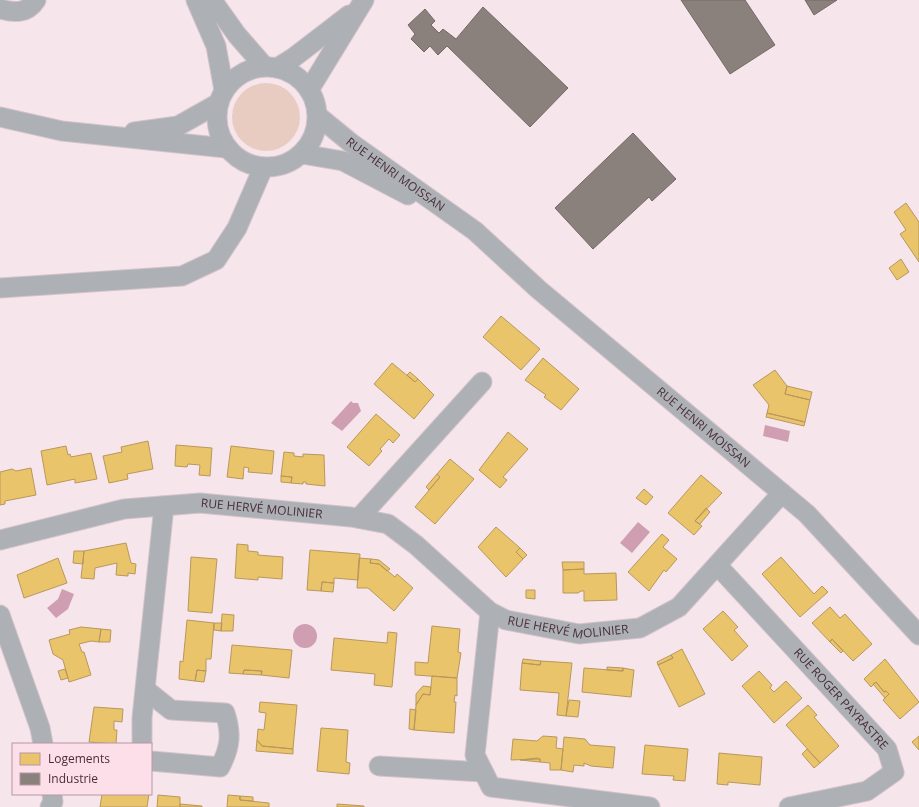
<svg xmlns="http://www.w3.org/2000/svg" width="919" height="807" font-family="'Open Sans',sans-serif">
<rect width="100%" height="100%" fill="#f6e6ec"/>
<path fill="#e9ccc1" d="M232 117a34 34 0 1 1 68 0a34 34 0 1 1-68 0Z"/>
<path fill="#cf9eb1" d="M351,401l2,2h5l3,8 -19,20 -11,-8z
M765,425l25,6 -2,11 -25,-6z
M638,522l12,10 -18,21 -12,-10z
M62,589l12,5 -6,15 -12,9 -9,-10 11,-9z
M293 636a12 12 0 1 1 24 0a12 12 0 1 1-24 0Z"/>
<path fill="#e9c46a" stroke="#b9975c" d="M906,203l13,19v40l-19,-28 6,-4 -12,-18z
M901,259l8,13 -12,8 -8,-12z
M501,316l39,33 -19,21 -38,-33z
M543,358l36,31 -18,21 -17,-13 2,-2 -21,-15z
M392,363l23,19 3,-3 16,16 -20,24 -40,-35z
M775,370l12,16 -2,8 25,6 -5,22 -38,-9 2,-8 -16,-20z
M410,372l8,7 -3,3 -8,-7z
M787,386l25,6 -2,8 -25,-6z
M767,413l38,9 -1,4 -38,-9z
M376,414l24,21 -7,8 -4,-4 -9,10 2,2 -13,15 -22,-19z
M508,432l20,17 -25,28 4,3 -7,8 -21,-18z
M148,441l5,28 -26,5 1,5 -19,4 -6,-27 19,-4 -1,-5z
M176,445l36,3 -2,28 -11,-1 1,-10 -12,-1 -1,3 -12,-1z
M66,446l2,9 2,-1 1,3 20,-4 6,26 -22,4v-4l-28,6 -6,-34z
M231,446l43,5 -2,23 -24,-2 1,-4 -5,-1 -1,12 -16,-2z
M284,452l10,1v3l9,1v-3l21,1 1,31 -19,-2v-2h-3v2l-12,-1 1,-6 -11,-1z
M450,459l24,20 -39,45 -20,-17 25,-30 -3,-3z
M31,468l5,27 -31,6v3l-5,1v-33l12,-3 4,2z
M437,474l3,3 -11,13 -3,-3z
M701,475l21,18 -27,28 7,5 -8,9 -26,-22z
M281,476l11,1 -1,6 -10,-1z
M644,489l9,8 -7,8 -10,-7z
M706,508l4,4 -10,12 -5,-3z
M496,527l24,21 -4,4 7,7 -17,18 -28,-30z
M662,534l7,6 -6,7 14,12 -11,13 -2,-2 -15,21 -21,-19z
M126,543l5,20 5,1 -1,10 -7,-1v3l-12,-1 1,-12 -22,5 -1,11 -13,-1 3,-27z
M237,544l11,1v6l10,1v3l25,2 -1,22 -24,-2v3l-23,-2z
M520,548l7,7 -4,4 -7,-7z
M310,550l50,4 -2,26 -24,-2v5l-12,-1 -1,9 -14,-1z
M74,551h10l-1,13 -10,-1z
M191,557l26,2 -5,54 -24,-2z
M781,557l33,37 8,-8 6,6 -28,25 -38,-43z
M58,558l9,25 -43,15 -7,-23z
M359,558l12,1 -1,4 9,1 16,13 2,-3 16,14 -19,23 -26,-23h-11z
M371,559l8,1 11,9 -3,2 -8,-7 -9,-1z
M562,562h22v7l-21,1z
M584,569v5l32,-1 1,27 -33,1v-10h-3l-3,2h-15v-23z
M322,582l12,1 -1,9 -12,-1z
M526,590h9v9l-9,-1z
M830,607l10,11 5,-4 27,30 -19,17 -21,-22 -2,3 -18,-19z
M723,611l15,16 -4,3 14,16 -16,15 -29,-32z
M222,614l12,1 -1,16h-12z
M187,620l27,3 -3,36h-5v12l-9,-1 -2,11 -16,-2 1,-18 3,1z
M214,623h8l-1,8 -7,-1z
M432,626l28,3 -2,23 3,1 -4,25 -42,-3v-13l13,1z
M81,627l20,2 -2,13 -8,-1 -12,3 3,8h2l7,23 -22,7 -6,-22 -10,-6 -4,-14 21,-6 -1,-4z
M101,629l10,1 -1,12h-11z
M388,632l9,1 -5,54 -18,-2 1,-11 -44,-4 3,-32 53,5z
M832,639l11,12 -2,2 -11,-11z
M232,645l60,5 -3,28 -28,-3 1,-4 -18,-1 -1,4 -14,-1z
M682,649l23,45 -26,13 -21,-42 15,-7 -2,-3z
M671,655l2,3 -15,7 -1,-3z
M523,659l18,2 -1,4 -18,-2z
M885,659l34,43 -19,17 -17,-19 6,-6 -3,-3 -2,1 -8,-10 -5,5 -7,-8z
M541,661l31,2 -6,53 -9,-1 2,-22 -39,-3 2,-27 18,2z
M607,667l16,1v3l-16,-1z
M584,668l39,3v-3l11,2 -3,27 -49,-5z
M65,669l3,9 -7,2 -3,-9z
M197,670l9,1 -2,11 -9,-1z
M244,670l18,1 -1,4 -18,-1z
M759,671l13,14 -2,3 4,4 12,-11 16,17 -28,25 -32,-37z
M432,676l25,2v18l-2,-1 -1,7h2l-2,31 -40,-3 2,-25 7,-11 7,1z
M876,682l8,10 2,-1 3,3 -4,4 -12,-14z
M423,686l8,1 -1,8 -7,-1 -7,11v-11z
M569,700l11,1 -2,16 -12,-1z
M260,702l37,3 -4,44 -31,-3 -5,-6 1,-11 6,1 2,-17 -7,-1z
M808,705l9,10 -3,2 25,29 -19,17 -34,-38z
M94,707l29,2 -1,13 -8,-1v9h3l-1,14 -27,-2z
M410,709l6,1 -2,20 -5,-1z
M321,728l27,2 -2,32 4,1 -1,11 -32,-3z
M543,736l14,1 -1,11 7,1 -2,21h-11v-7l-10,-1v-3l-29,1 2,-21 24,2z
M919,736v14l-7,-8z
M564,737l21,2 5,6 25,2 -2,21 -22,-2 -7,-3v3l-10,-1 -1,7 -12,-2z
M257,740l5,6 31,3v5l-37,-3z
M645,745l43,4 -3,32 -12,-1 1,-4 -32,-2z
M807,749l13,14 -6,5 -12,-14z
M719,753l43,4 -2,28 -32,-3v3l-11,-1z
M537,758l3,1v3l-20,-2z
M102,794h47l-2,13h-47z
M158,795l22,2v10h-23z
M228,795l12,1v4l29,3v4h-42z
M240,796l13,1v4l-13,-1z
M180,804l22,2v1h-22z
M337,804l27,2v1h-27z"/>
<path fill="#8a817c" stroke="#776868" d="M681,0h64l30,45 -45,29z
M805,0h32l-23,15z
M483,7l85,81 -38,39 -83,-81 -9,9 -8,-9 -6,6 -13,-13 4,-5 -7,-9 17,-16 10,12 -4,4 8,8 4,-4 13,10z
M633,133l43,46 -24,22 -3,-4 -56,52 -38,-41z"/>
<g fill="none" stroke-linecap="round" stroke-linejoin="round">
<defs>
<g id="street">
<path d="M196,0l20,46 8,44"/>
<path d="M212,0l25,35 27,31"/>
<path d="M0,9c14,4 27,5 36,-9"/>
<circle cx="267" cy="117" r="50"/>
<path d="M277,68l16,-10 56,-43"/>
<path d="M309,90l55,-90"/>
<path id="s1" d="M318,116l33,27 124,88 63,58 269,225 112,121"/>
<path d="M0,117l62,14 164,17"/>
<path d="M134,132l44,-6 39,-22"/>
<path d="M302,154l41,7 65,34"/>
<path d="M0,288l182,-12 34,-16 21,-32 26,-60"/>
<path d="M359,518l123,-136"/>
<path id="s2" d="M0,540l124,-31 76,-6 151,14 37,7 28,21 74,67 16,8 73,14 61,-6 39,-21 103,-114"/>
<path id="s3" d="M718,566l169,183 7,23 -27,19 -78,16"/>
<path d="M490,612l-15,143 16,32 159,20"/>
<path d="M0,615l40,113 3,16"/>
<path d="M146,690l25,20 54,3c7,21 5,35 -5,54l-69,-6"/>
<path d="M142,744v-26l22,-212"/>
<path d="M379,766l104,6"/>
<path d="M50,807l3,-5 -1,-8"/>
</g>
</defs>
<use href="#street" stroke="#d2c3c9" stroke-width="21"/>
<use href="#street" stroke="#adb0b5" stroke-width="19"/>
</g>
<g text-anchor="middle" stroke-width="4" stroke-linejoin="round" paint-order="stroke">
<g font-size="12" fill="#4a2e3a" stroke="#fddfea">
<text dy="4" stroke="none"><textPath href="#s1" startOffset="97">RUE HENRI MOISSAN</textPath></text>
<text dy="4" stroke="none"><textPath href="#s1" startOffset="496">RUE HENRI MOISSAN</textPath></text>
<text dy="4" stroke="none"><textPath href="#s2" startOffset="266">RUE HERVÉ MOLINIER</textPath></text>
<text dy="4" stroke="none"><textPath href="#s2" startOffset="609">RUE HERVÉ MOLINIER</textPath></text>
<text dy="4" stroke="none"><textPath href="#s3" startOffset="181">RUE ROGER PAYRASTRE</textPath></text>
</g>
</g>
<rect x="12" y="743" width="140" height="52" fill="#fddfea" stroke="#b598a4"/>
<rect x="20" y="753" width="20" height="12" fill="#e9c46a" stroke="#b598a4"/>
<text x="48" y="763" font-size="12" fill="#4a2e3a">Logements</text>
<rect x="20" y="773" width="20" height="12" fill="#8a817c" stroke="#b598a4"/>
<text x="48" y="783" font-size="12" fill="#4a2e3a">Industrie</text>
</svg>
